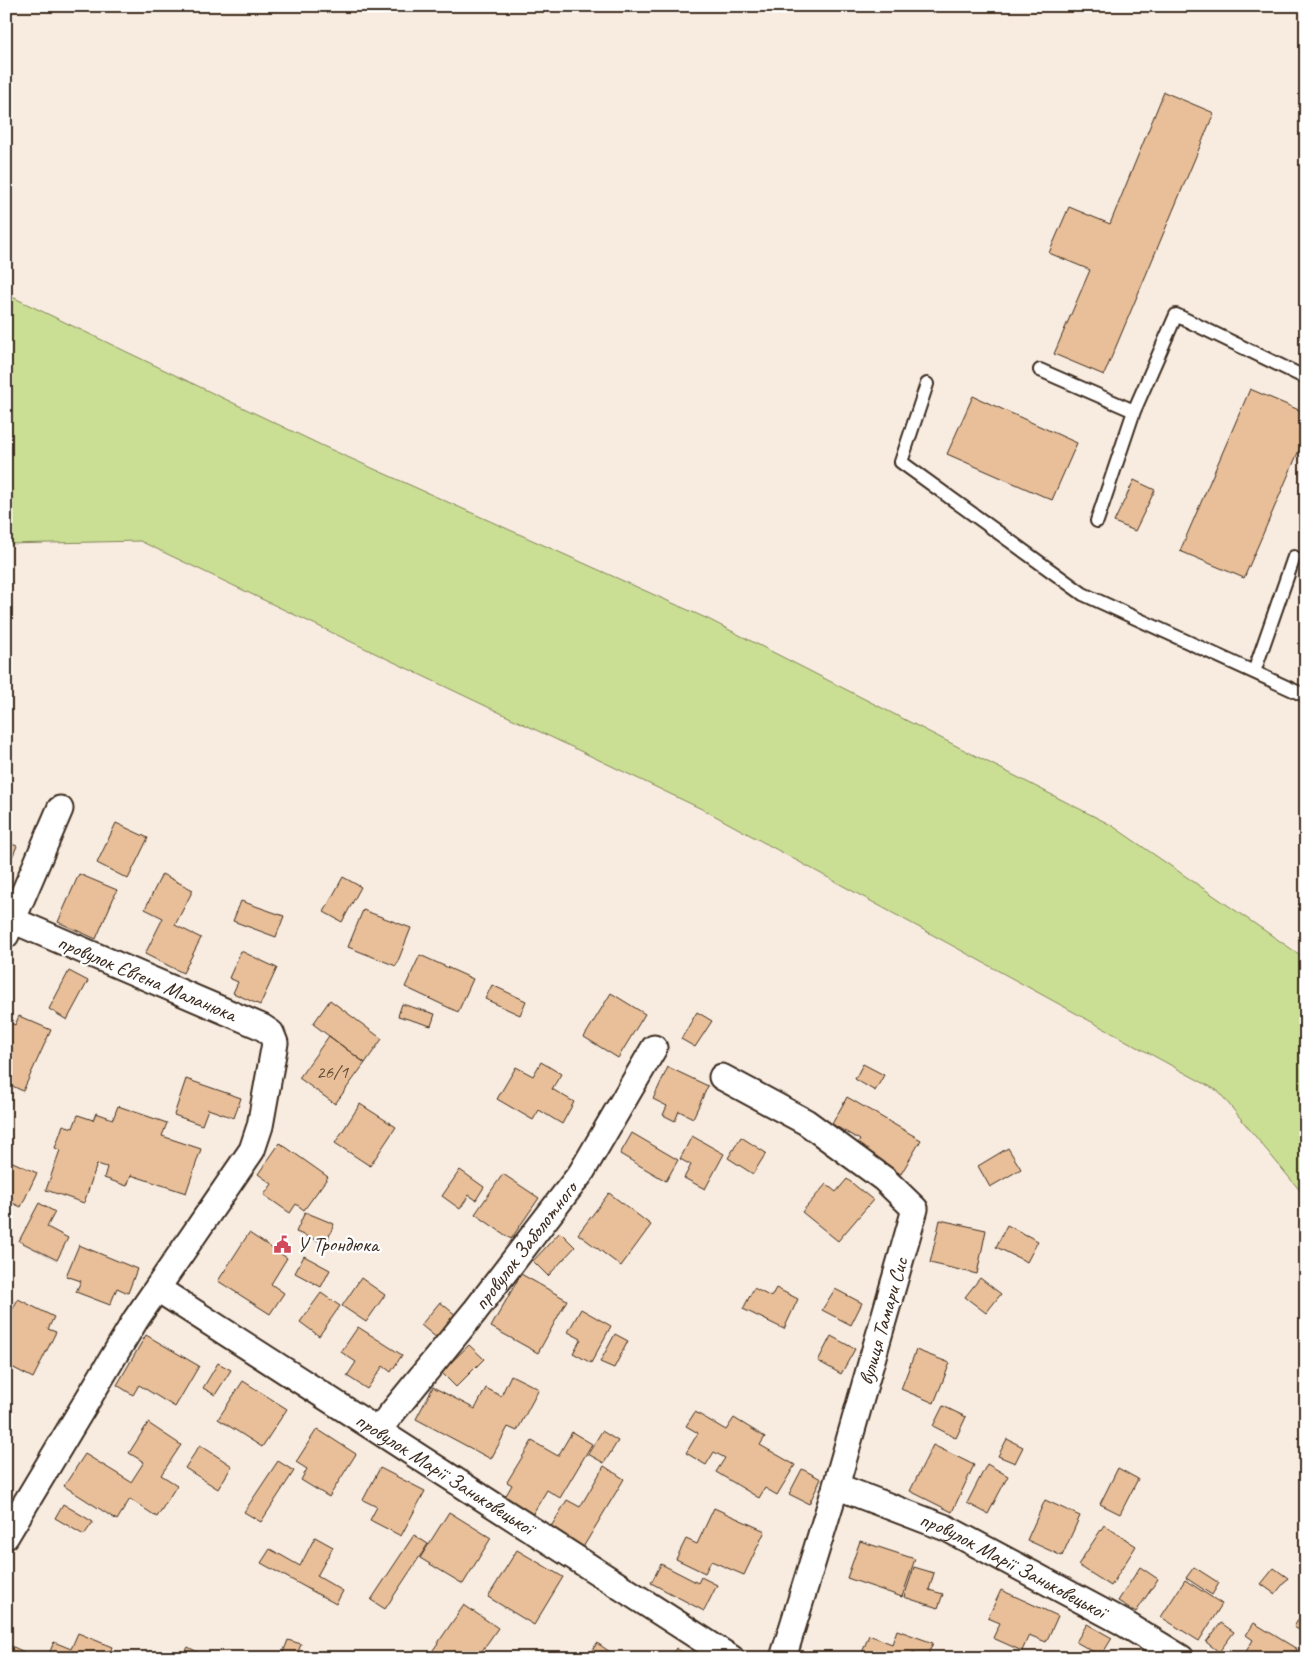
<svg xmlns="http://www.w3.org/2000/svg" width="1312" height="1664" font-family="Caveat,sans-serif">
<rect width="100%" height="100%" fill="#f8ece0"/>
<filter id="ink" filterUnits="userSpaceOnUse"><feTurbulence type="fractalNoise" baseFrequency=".02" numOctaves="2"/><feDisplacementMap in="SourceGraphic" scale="10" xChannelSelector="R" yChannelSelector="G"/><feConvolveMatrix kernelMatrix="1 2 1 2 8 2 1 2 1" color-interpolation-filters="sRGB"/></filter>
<g filter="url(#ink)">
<path fill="#cadf94" stroke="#828459" d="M6,294l317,152 385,173 403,206 195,134v239l-88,-107 -510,-279 -568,-271 -134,3z"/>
<path fill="#e8bf98" stroke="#3b2a1e" d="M1164,92l50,21 -110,262 -50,-21 36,-84 -41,-17 20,-46 41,17z
M1250,389l56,24v21l-62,144 -64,-27z
M973,396l104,47 -25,57 -105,-46z
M1134,480l21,10 -20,41 -21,-9z
M116,823l32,15 -20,41 -31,-16z
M6,842l11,4 -11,25z
M79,874l38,16 -21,49 -38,-17z
M162,874l31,16 -18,35 26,13 -18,35 -38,-19 18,-36 -18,-9z
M343,877l18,10 -19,35 -18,-10z
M241,901l43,15 -8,21 -43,-16z
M363,910l48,18 -15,38 -48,-19z
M241,951l36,17 -17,37 -27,-12 5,-11 -9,-4z
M420,955l53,24 -15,33 -53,-25z
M69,971l19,10 -21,39 -18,-11z
M492,985l34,16 -6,14 -35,-16z
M611,993l34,21 -27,44 -34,-21z
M330,1000l52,39 -17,24 -52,-39z
M402,1004l33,10 -4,12 -33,-10z
M697,1012l15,9 -17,26 -14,-8z
M19,1016l32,14 -28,61 -17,-8v-62l9,4z
M329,1036l36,27 -30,41 -36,-26z
M541,1062l20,12 -9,15 22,13 -12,22 -23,-14 -6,10 -36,-21 19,-32 17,9z
M863,1064l21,11 -9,16 -20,-12z
M668,1067l40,19 -15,32 -14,-7 -4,10 -12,-6 4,-9 -14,-7z
M186,1079l55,19 -7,20 -26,-9 -6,16 -28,-10z
M847,1097l74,43 -20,34 -45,-27 4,-7 -28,-16z
M360,1104l36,23 -26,39 -35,-23z
M118,1106l49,17 -5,13 39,13 -15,44 -55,-18 -4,11 -23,-8 3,-11 -10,-3 -13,39 -38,-13 14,-40 -5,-2 8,-23 10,3 5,-13 15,5 3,-7 17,6z
M632,1133l46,27 -12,21 -46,-27z
M692,1136l32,18 -19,35 -21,-11 7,-13 -11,-6z
M741,1137l25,16 -13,21 -25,-16z
M280,1143l48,34 -24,33 -8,-6 -6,9 -26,-18 8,-11 -14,-10z
M1008,1148l13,21 -31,18 -12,-21z
M6,1159l31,14 -16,34 -15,-7z
M460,1170l24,17 -8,13 -7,-5 -9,14 -18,-13z
M503,1174l36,24 -28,41 -36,-25z
M847,1179l26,21 -35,41 -36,-29 24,-28 10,8z
M609,1193l42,32 -30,41 -43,-32z
M39,1203l16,9 -8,15 21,11 -11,22 -38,-19z
M305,1212l29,12 -8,20 -30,-12z
M940,1220l46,10 -9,44 -47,-11z
M1007,1225l31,16 -11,21 -31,-15z
M560,1232l15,15 -27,29 -15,-15z
M249,1233l38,25 -16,26 13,9 -14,21 -52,-33z
M79,1245l58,24 -9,24 -11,-5 -7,17 -34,-13 5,-11 -15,-5z
M304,1256l26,14 -9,17 -26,-14z
M521,1274l46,26 -29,53 -47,-26z
M361,1278l24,17 -19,27 -24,-16z
M980,1278l21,16 -15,19 -21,-16z
M6,1285l4,2 -4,10z
M754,1288l17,9 5,-9 22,11 -14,30 -41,-20z
M835,1289l27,14 -11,22 -29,-15z
M321,1293l19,13 -21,30 -19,-14z
M18,1299l36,18 -6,12 8,3 -23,46 -27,-14v-42z
M440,1302l17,14 -19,23 -17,-14z
M581,1309l30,17 -20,37 -18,-10 8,-14 -13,-7z
M358,1327l44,28 -11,17 -8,-6 -16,23 -20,-13 9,-14 -15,-10z
M615,1334l13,7 -14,27 -14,-6z
M146,1335l53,31 -24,41 -36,-22 -6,10 -16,-10z
M831,1336l24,13 -14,25 -23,-13z
M469,1345l15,14 -28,28 -15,-15z
M916,1350l34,13 -16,40 -33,-14z
M218,1363l13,7 -16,25 -12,-7z
M511,1375l28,14 -22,42 -9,-4 -17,32 -75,-40 17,-32 42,22 11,-21 15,8z
M243,1381l44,28 -25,38 -44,-28z
M943,1406l23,11 -10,21 -23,-12z
M695,1412l31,18 8,-12 31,19 -5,8 35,20 -18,30 -12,-7 -6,10 -43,-26 9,-14 -11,-6 -8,13 -20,-12 12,-20 -12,-7z
M148,1423l33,22 -20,30 16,10 -20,32 -27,-18 -13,21 -53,-34 21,-32 46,28 13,-20 -15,-9z
M317,1429l39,25 -27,43 -28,-17 6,-11 -11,-7z
M602,1431l16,10 -14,22 -16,-9z
M572,1432l20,12 -32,54 -13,-8 -18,30 -28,-16 11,-19 -5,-3 25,-41 26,15z
M1007,1439l16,8 -8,16 -17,-7z
M200,1445l32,21 -14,23 -33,-21z
M933,1445l41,20 -22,47 -42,-21z
M278,1461l16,10 -33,51 -17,-10z
M987,1464l21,12 -20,38 -21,-11z
M604,1466l20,13 -42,70 -33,-19 18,-30 13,7z
M380,1468l45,23 -24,45 -31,-16 7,-13 -14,-7z
M1118,1468l20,11 -18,35 -20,-10z
M802,1469l19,10 -12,25 -20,-10z
M1045,1500l35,16 -18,40 -35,-16z
M63,1504l30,18 -9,13 -29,-17z
M714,1508l51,23 -21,44 -33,-14 -6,12 -29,-14 10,-20 11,5z
M449,1512l42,26 -28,46 -43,-26z
M1104,1525l32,21 -25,40 -33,-21z
M414,1535l14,9 -43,65 -14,-9z
M315,1537l18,10 -16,29 26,15 -7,13 -75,-41 9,-14 30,17z
M860,1541l55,18 -13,38 -55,-19z
M517,1550l46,27 -29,48 -46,-28z
M661,1564l37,19 3,-6 16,8 -13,26 -53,-28z
M914,1567l20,6 -5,17 14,4 -5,14 -34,-11z
M1140,1567l18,12 -22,33 -18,-11z
M1194,1567l25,16 -7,12 -26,-17z
M1274,1568l14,10 -13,16 -14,-10z
M1185,1580l37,24 -23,37 -38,-24z
M1001,1590l57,26 -12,26 -17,-7 -7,16 -29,-13 7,-15 -12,-5z
M464,1605l34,23 -21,30h-40l-6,-5z
M1306,1606v28l-12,-7z
M1221,1623l13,9 -15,20 -13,-10z
M1254,1623l43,26 -5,9h-50l11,-18 -7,-5z
M1087,1624l25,14 -11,18 -25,-14z
M897,1630l36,13 -6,14 -14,-5 -2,6h-51l9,-23 23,9z
M78,1633l34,14 -4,11h-61l7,-16 17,7z
M288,1640l13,4 -5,14h-15z
M597,1643l22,15h-32z
M7,1644l30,14h-31z
M188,1647l21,11h-27z
M676,1648l16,10h-22z"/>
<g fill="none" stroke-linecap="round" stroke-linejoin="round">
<defs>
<path id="lane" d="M1040,370l94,41 42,-96 130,63
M927,384l-26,78 182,132 223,102
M1097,521l37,-110
M1254,672l40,-115"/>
<g id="street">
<path d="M6,935l54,-126"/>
<path d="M722,1077l84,45 78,57 31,30 -79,277 -53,172"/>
<path id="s1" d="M158,1289l573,369"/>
<path id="s2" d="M378,1430l97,-119 106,-138 73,-125"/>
<path id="s3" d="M836,1486l110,42 176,94 59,36"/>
<path d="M6,1536l130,-217 116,-169 8,-24 15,-83 -4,-10 -9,-6 -250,-107"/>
</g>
</defs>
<use href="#lane" stroke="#3b2a1e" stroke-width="16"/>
<use href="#street" stroke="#3b2a1e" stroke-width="29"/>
<use href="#lane" stroke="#fff" stroke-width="12"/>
<use href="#street" stroke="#fff" stroke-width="25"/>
</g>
</g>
<defs>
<symbol id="civic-bare" viewBox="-9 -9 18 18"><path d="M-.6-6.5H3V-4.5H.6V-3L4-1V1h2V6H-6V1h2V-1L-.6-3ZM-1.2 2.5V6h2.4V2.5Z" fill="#d1495b" stroke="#fff" stroke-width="2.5" paint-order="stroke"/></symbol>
</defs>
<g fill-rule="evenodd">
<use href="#civic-bare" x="270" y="1232" width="25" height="25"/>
</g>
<g text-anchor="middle" stroke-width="4.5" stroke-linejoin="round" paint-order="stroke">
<g font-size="19" fill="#664f3c">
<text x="332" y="1078">26/1</text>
</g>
<g font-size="21" fill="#3b2a1e" stroke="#fff">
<text transform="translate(147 978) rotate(23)" y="7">провулок Євгена Маланюка</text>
<text dy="7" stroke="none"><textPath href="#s2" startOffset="236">провулок Заболотного</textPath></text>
<text transform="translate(883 1321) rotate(-74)" y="7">вулиця Тамари Сис</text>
<text dy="7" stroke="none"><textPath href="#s1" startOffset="341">провулок Марії Заньковецької</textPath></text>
<text dy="7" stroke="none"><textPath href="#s3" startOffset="194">провулок Марії Заньковецької</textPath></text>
</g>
<g font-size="21" fill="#3b2a1e" stroke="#fff" text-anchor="start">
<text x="297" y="1251">У Трондюка</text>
</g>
</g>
<rect width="1312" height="1664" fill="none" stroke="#fff" stroke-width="25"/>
<rect x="12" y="12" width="1287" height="1639" fill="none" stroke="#3b2a1e" stroke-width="2" filter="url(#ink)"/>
</svg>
